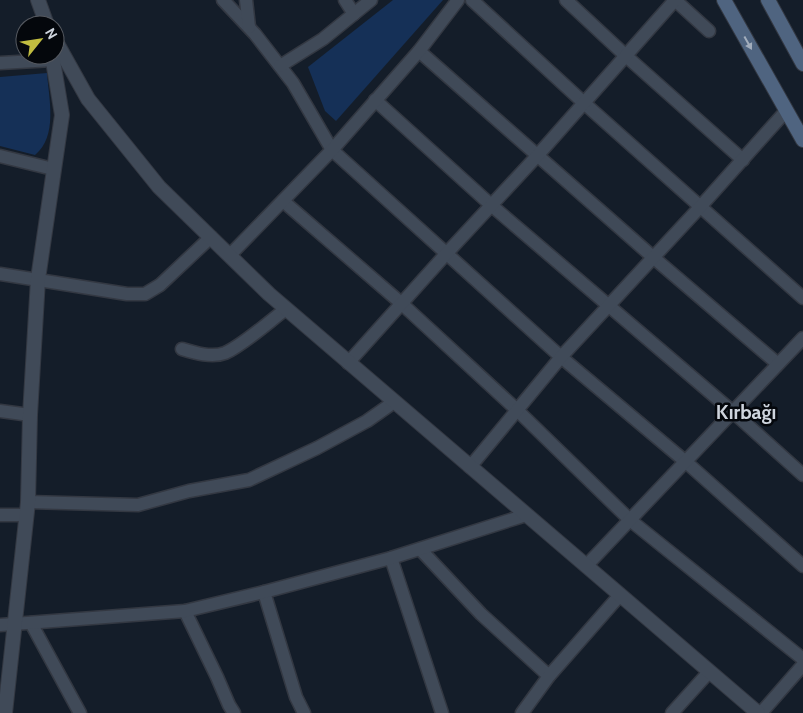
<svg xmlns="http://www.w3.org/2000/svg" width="803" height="713" viewBox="0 0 803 713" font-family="Cabin,sans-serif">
  <rect width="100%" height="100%" fill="#141d29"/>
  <g fill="#153057">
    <polygon points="393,0 443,0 336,121 325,111 308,67"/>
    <path d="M47,73C49,100 58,136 35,155L0,146V77Z"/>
  </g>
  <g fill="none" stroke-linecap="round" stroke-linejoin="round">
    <defs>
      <g id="minor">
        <polyline points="223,0 255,34 293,83 332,150 561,357 686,462 803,566"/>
        <polyline points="246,0 249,27"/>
        <polyline points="345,0 354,14"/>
        <polyline points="472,0 584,103 803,298"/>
        <polyline points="566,0 626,56 743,160"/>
        <polyline points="675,0 709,31"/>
        <polyline points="419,51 654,258 778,364"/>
        <polyline points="0,63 53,60"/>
        <polyline points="280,66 323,39 371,0"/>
        <polyline points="375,100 491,205 733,412 803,475"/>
        <polyline points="0,156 53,169"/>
        <polyline points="283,201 401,303 517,410 630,520 803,659"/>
        <polyline points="230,255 332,150 419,51 458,0"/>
        <polyline points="0,274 127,294 145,294 160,285 211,237"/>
        <path d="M182,349C195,353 212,358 225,353C242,346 271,320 286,309"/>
        <polyline points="348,363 446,254 537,156 675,0"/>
        <polyline points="0,411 30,415"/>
        <polyline points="470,467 561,357 701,206 786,111"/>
        <polyline points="28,502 138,505 189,491 249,480 317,448 367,421 394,402"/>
        <polyline points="0,515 26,515"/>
        <polyline points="420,549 481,614 549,676"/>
        <polyline points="391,558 442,713"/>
        <polyline points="586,566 803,338"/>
        <polyline points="264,592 296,697 304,713"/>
        <polyline points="185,611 217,677 229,705 234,713"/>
        <polyline points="31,623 80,713"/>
        <polyline points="0,625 185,611 264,592 391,558 526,515"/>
        <polyline points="522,713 549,676 620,595"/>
        <polyline points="672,713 709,672"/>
        <polyline points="761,713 803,665"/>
      </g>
      <g id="tertiary">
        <polyline points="38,0 47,25"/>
        <polyline points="55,40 88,99 159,187 269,294 758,713"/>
        <polyline points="5,713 28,502 30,415 38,279 62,115 52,55"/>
      </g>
      <g id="secondary">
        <polyline points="724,0 803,140"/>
        <polyline points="768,0 803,64"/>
      </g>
    </defs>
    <use href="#minor" stroke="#333842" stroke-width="15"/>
    <use href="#tertiary" stroke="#333842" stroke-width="16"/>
    <use href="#secondary" stroke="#333842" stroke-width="16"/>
    <use href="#minor" stroke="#404a58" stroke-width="12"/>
    <use href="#tertiary" stroke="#404a58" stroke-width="14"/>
    <use href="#secondary" stroke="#4f6480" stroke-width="14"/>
  </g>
  <defs><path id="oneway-solid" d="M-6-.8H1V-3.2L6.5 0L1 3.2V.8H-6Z" transform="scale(1.25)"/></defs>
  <use fill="#a2adbc" href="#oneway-solid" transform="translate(748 43) rotate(61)"/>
  <g text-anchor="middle" stroke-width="5" stroke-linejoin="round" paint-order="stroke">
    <g font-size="20" font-weight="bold" fill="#ced4dd" stroke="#04070c">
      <text x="746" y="419">Kırbağı</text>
    </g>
  </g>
  <g transform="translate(40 40) rotate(60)"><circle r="24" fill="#04070c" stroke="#555960"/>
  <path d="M0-4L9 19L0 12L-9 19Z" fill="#c1bd40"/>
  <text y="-8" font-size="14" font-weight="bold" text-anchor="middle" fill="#ced4dd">N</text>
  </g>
</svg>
